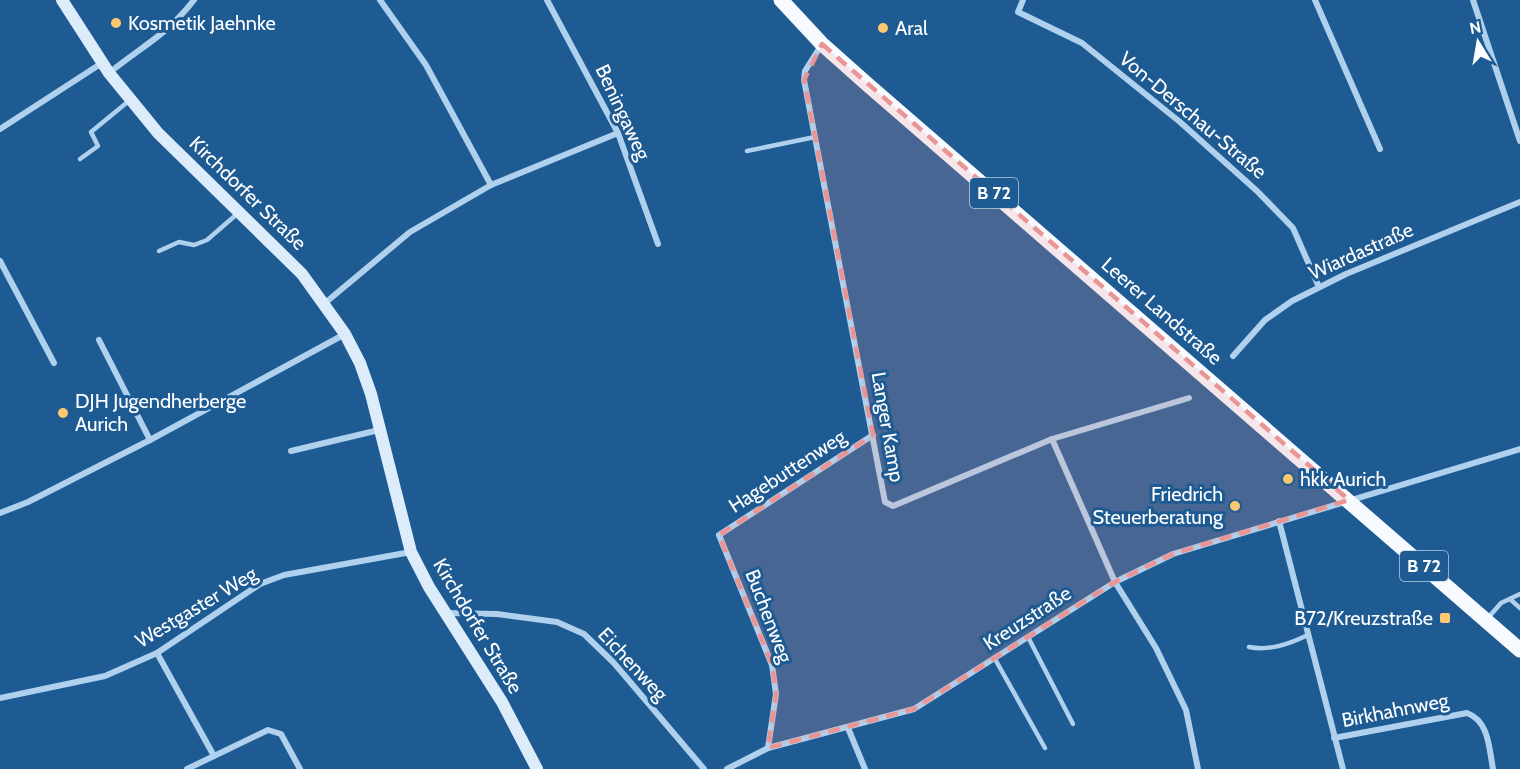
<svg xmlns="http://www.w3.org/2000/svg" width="1520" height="769" viewBox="0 0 1520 769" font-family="Cabin,sans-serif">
  <rect width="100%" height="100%" fill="#1e5b93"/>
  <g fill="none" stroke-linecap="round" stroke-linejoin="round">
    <g stroke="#afd1ee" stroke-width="4.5">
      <polyline points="747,151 815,137"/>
      <polyline points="80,159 98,146 91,132 130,100"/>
      <polyline points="159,251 179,242 194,245 207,240 237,214"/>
      <polyline points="1510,599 1520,608"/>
      <polyline points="1488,618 1501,603 1520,594"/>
      <polyline points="1028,637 1073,724"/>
      <path d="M1249,647C1270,651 1289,644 1308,635"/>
      <polyline points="995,659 1045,748"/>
    </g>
    <g stroke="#afd1ee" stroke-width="6">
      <polyline points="380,0 426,65 491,185"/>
      <polyline points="547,0 618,133 658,244"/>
      <polyline points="1023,0 1018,12 1082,43 1180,122 1257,191 1293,228 1319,287"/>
      <polyline points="1315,0 1380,149"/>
      <polyline points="1473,0 1520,141"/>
      <polyline points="822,44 805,71 804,80 885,502 893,506 1052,439 1189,398"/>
      <path d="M109,73C142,46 166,36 194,0"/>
      <polyline points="0,129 102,63"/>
      <polyline points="0,261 54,363"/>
      <polyline points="325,303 410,232 491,185 618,133"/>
      <polyline points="99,340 150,440"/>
      <polyline points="1233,356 1265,320 1292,301 1346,274 1520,202"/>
      <polyline points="1052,439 1115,582 1156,648 1186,710 1198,769"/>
      <polyline points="291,451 379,430"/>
      <polyline points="0,513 28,502 150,440 345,334"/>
      <polyline points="1279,521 1343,769"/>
      <polyline points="446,613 497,614 557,622 584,634 614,663 704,769"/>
      <polyline points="157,653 214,756"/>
      <polyline points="0,698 105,676 157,653 260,584 284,575 411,552"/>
      <polyline points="848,728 865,769"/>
      <path d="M1334,738L1467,713C1489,721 1489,748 1493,769"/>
      <polyline points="768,748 776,694 772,665 719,535 873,435"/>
      <polyline points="187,769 268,730 281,734 300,769"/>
      <polyline points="727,769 768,748 914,709 1115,582 1173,554 1520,449"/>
    </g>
    <polyline stroke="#dcecfa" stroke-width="12" points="62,0 109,73 158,133 302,274 345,334 360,363 371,394 411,552 429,587 502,702 537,769"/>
    <polyline stroke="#f7fbff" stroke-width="15" points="781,0 822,44 867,84 1520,650"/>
  </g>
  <path fill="#ea9494" fill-opacity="0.2" stroke="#ea9494" stroke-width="4.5" stroke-dasharray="12 8" stroke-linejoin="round" d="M822,44L1349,500L1173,554L1115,582L914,709L768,748L776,694L772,665L719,535L873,435L804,80Z"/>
  <g fill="#fdc86f" stroke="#1e5b93" stroke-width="2">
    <circle cx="116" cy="23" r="6"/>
    <circle cx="883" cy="28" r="6"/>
    <circle cx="63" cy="413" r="6"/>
    <circle cx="1288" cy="479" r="6"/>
    <circle cx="1235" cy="506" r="6"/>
    <rect x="1439" y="612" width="12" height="12" rx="3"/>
  </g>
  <g text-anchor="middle" stroke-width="6" stroke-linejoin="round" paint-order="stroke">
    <g fill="#1e5b93" stroke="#bccedf" stroke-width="1.5">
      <rect x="970" y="178" width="48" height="30" rx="4.5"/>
      <rect x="1400" y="551" width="48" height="30" rx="4.5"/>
    </g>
    <g font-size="18" font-weight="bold" fill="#fff">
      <text x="994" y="199">B 72</text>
      <text x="1424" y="572">B 72</text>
    </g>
    <g font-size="20" fill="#fff" stroke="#1e5b93" text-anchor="start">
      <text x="128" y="30">Kosmetik Jaehnke</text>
      <text x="895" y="35">Aral</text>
      <text x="75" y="408">DJH Jugendherberge<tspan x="75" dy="23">Aurich</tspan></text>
      <text x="1300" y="486">hkk Aurich</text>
      <text x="1223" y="501" text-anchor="end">Friedrich<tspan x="1223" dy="23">Steuerberatung</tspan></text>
      <text x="1433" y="625" text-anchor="end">B72/Kreuzstraße</text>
    </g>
    <g font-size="20" fill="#fff" stroke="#1e5b93">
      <text transform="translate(623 112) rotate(65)" y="7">Beningaweg</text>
      <text transform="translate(1193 115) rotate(40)" y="7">Von-Derschau-Straße</text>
      <text transform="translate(248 193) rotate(44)" y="7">Kirchdorfer Straße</text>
      <text transform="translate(1361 251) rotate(-24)" y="7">Wiardastraße</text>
      <text transform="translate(1162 311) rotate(41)" y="7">Leerer Landstraße</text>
      <text transform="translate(888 427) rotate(80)" y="7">Langer Kamp</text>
      <text transform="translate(787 471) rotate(-33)" y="7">Hagebuttenweg</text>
      <text transform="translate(196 607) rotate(-31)" y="7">Westgaster Weg</text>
      <text transform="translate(769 616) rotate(69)" y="7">Buchenweg</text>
      <text transform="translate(1027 618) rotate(-33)" y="7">Kreuzstraße</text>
      <text transform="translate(478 626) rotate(59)" y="7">Kirchdorfer Straße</text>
      <text transform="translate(633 664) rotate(47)" y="7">Eichenweg</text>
      <text transform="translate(1395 710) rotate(-11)" y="7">Birkhahnweg</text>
    </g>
  </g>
  <g transform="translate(1478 42) rotate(349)" stroke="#1e5b93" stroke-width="4.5" paint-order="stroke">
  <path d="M0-4.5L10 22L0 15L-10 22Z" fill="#ffffff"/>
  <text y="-9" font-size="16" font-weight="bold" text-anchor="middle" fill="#ffffff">N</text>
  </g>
</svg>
